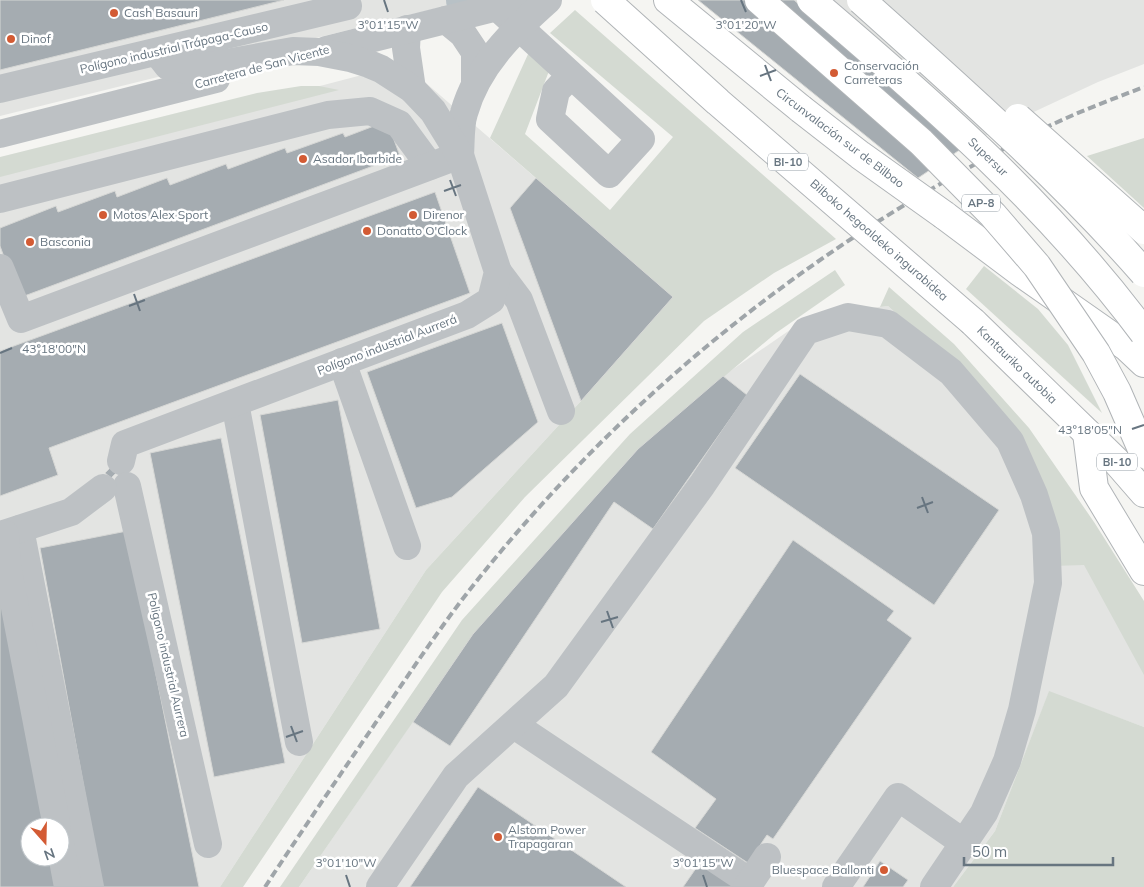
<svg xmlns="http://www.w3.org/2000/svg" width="1144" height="887" viewBox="0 0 1144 887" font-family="Mulish,sans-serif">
  <rect width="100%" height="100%" fill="#f5f5f2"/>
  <g fill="#e3e4e2" fill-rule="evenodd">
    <polygon points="0,0 470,0 0,116"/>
    <polygon points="721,0 1144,0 1144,64 1098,82 1012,122 964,147"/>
    <path d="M404,64L673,297L581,401L426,570L220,887H0V170ZM30,827H60V857H30Z"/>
    <polygon points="888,306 969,380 1144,649 1144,727 1049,692 995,831 953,887 299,887 473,634 638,449 723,376 813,314"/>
  </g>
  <g fill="#d4dad2">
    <polygon points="575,10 836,239 774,273 704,321 525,497 442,592 243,887 220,887 426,570 581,401 673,297 490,138 529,52 549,71 525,134 610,210 673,137 550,33"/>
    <polygon points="301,86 319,86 339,90 0,177 0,157 257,93"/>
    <polygon points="1144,138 1144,208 1087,156"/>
    <polygon points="984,266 1038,309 1068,345 1102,413 966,289"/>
    <polygon points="835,270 845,285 776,333 638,449 473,635 299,887 280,887 462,620 630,434 743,332"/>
    <polygon points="889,287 954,344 1029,428 1094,522 1144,601 1144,675 1084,565 1052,566 969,380 888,306 880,307"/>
    <polygon points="1049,691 1144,727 1144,887 953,887 995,831"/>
  </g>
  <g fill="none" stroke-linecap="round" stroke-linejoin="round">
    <polyline stroke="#b8c1c6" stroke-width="36" points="464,0 465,0"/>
  </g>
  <g fill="#a5acb1" stroke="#d6d7d5">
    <polygon points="0,0 284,0 0,70"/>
    <polygon points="698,0 794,0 964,147 918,178"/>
    <polygon points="387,121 400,156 19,298 0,246 0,228 56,206 58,212 115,191 117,197 167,178 170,185 226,164 228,169 285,148 287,153 343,133 345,137"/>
    <polygon points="536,178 673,297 581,401 510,208"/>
    <polygon points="435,192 470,293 49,448 58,475 0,496 0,351"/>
    <polygon points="502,323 538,422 452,497 416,508 367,372"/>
    <polygon points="800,374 999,510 934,605 735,468"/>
    <polygon points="723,376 747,395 653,529 614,502 450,746 413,722 473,634 638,449"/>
    <polygon points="338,400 380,629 302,643 260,415"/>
    <polygon points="221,438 285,763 214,777 150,453"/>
    <polygon points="113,465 119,470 111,478 105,473"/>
    <polygon points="127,531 199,887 102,887 40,548"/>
    <polygon points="793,540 894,611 887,620 912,638 773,839 767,835 748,863 695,828 716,799 651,752"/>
    <polygon points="0,575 50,827 30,827 30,857 56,857 62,887 0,887"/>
    <polygon points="478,787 626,887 410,887"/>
    <polygon points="701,861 735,887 683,887"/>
    <polygon points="880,861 908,880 903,887 863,887"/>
  </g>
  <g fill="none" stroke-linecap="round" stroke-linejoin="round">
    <defs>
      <g id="highway">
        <polyline points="668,0 801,109"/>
        <polyline points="944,215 1020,272 1127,347 1144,363"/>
        <polyline points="973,322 1117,462 1144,493"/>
        <polyline points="1087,433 1094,488 1144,571"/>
      </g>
    </defs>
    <use href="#highway" stroke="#b0b4b7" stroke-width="30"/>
    <g stroke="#bdc1c4" stroke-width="28">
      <polyline points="497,7 641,139 609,174 550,119 556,91 571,75"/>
      <polyline points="446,20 463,34 475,52 475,84"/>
      <polyline points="407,29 406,48 412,89"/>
      <polyline points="326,50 525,0"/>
      <polyline points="0,89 348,6"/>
      <polyline points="0,134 216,79"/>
      <path d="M460,155C461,142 460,125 464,113C477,66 513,31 548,0"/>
      <polyline points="0,199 328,115 370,111 399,124 430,166"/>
      <polyline points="0,268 21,319 460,155"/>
      <polyline points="498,272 519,300 561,411"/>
      <polyline points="342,362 407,546"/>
      <polyline points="235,403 299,742"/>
      <polyline points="121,461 125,444 467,315 491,300 498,272 460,155 433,111 412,89 381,69 369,64 350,58 319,52 293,51 187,70 168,66 157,52"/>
      <polyline points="127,486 208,844"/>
      <polyline points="20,529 90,887"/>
      <polyline points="4,534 71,512 103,488"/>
      <polyline points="5,534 7,566 57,827"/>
      <polyline points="514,725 750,882"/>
      <polyline points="60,844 68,887"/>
      <polyline points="380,887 456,776 556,686 702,485 806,331 848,317 888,324 951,372 1010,441 1034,495 1046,533 1048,583 1022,710 1007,761 984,813 934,887"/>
      <polyline points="747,887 767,857"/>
      <polyline points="836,887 898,797 964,843"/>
    </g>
    <use href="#highway" stroke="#fff" stroke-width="28"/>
    <path stroke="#9fa5a9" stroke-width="4" stroke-dasharray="8 4" stroke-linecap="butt" d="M265,887C303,829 342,772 381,715C407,677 433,638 461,601C616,400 815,241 1043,129C1075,113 1110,100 1144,87"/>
    <defs>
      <g id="highway-bridge">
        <polyline points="605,0 718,102 973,322"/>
        <polyline points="759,0 921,142 993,215 1037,266 1096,353 1117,392 1144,454"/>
        <path d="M811,0C932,103 1049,205 1144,333"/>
        <path d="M861,0C959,88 1057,174 1144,273"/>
        <polyline points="801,109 860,155 944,215"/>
        <polyline points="1018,118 1144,230"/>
      </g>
    </defs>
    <use href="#highway-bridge" stroke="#b0b4b7" stroke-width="30" stroke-linecap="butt"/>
    <use href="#highway-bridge" stroke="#fff" stroke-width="28"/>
  </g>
  <path fill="none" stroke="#677580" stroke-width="2" d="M384,0L388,12M741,0L746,12M765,65L771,81M760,76L776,70M450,180L456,196M444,191L461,185M134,294L140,311M129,306L145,300M0,353L12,348M1132,429L1144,425M922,497L928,513M917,508L933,502M607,611L613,628M601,622L618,617M291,726L297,742M286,737L303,731M346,875L350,887M703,875L707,887"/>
  <g fill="#d35b34" stroke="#fff" stroke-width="2">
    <circle cx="114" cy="13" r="5"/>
    <circle cx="11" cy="39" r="5"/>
    <circle cx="834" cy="73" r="5"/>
    <circle cx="303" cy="159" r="5"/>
    <circle cx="103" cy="215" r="5"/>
    <circle cx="413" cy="215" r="5"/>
    <circle cx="367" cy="231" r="5"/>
    <circle cx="30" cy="242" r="5"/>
    <circle cx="498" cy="837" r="5"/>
    <circle cx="884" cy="870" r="5"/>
  </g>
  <g text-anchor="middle" stroke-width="5" stroke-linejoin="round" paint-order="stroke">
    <g fill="#fff" stroke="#959ea6" stroke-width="1">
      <rect x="768" y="153.5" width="40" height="17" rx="4"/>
      <rect x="962" y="194.5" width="38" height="17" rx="4"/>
      <rect x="1097" y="453.5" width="40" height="17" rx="4"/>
    </g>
    <g font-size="11" font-weight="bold" fill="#677580">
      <text x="788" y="166">BI-10</text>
      <text x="981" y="207">AP-8</text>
      <text x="1117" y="466">BI-10</text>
    </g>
    <g font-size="12" fill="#677580" stroke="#fff" text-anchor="start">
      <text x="124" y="17">Cash Basauri</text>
      <text x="21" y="43">Dinof</text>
      <text x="844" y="70">Conservación<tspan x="844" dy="14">Carreteras</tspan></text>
      <text x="313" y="163">Asador Ibarbide</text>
      <text x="113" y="219">Motos Alex Sport</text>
      <text x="423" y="219">Direnor</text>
      <text x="377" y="235">Donatto O'Clock</text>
      <text x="40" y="246">Basconia</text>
      <text x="508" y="834">Alstom Power<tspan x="508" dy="14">Trapagaran</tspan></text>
      <text x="874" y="874" text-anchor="end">Bluespace Ballonti</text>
    </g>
    <g font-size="12" fill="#677580" stroke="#fff">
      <text transform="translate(174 48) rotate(-13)" y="4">Polígono industrial Trápaga-Causo</text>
      <text transform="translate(262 67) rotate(-15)" y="4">Carretera de San Vicente</text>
      <text transform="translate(840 138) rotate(37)" y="4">Circunvalación sur de Bilbao</text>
      <text transform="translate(988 157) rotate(44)" y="4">Supersur</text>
      <text transform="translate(879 240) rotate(41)" y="4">Bilboko hegoaldeko ingurabidea</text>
      <text transform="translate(387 345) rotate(-21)" y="4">Polígono industrial Aurrerá</text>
      <text transform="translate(1017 365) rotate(44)" y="4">Kantauriko autobia</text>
      <text transform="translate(168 665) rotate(77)" y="4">Poligono industrial Aurrera</text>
    </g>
  </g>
  <g font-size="12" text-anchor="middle" fill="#677580" stroke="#fff" stroke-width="5" stroke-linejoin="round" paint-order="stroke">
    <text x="388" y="29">3°01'15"W</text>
    <text x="746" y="29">3°01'20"W</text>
    <text x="54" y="353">43°18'00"N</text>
    <text x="1090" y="434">43°18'05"N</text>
    <text x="346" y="867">3°01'10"W</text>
    <text x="703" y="867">3°01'15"W</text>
  </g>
  <g transform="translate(45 842) rotate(160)"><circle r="24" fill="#ffffff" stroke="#c2c8cc"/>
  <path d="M0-4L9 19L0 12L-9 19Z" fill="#d35b34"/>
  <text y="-8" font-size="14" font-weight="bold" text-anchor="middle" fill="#677580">N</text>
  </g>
  <path d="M964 857v8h149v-8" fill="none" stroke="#677580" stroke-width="2.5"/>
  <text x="972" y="857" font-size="15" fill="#677580" stroke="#ffffff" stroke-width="4" paint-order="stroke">50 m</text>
</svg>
